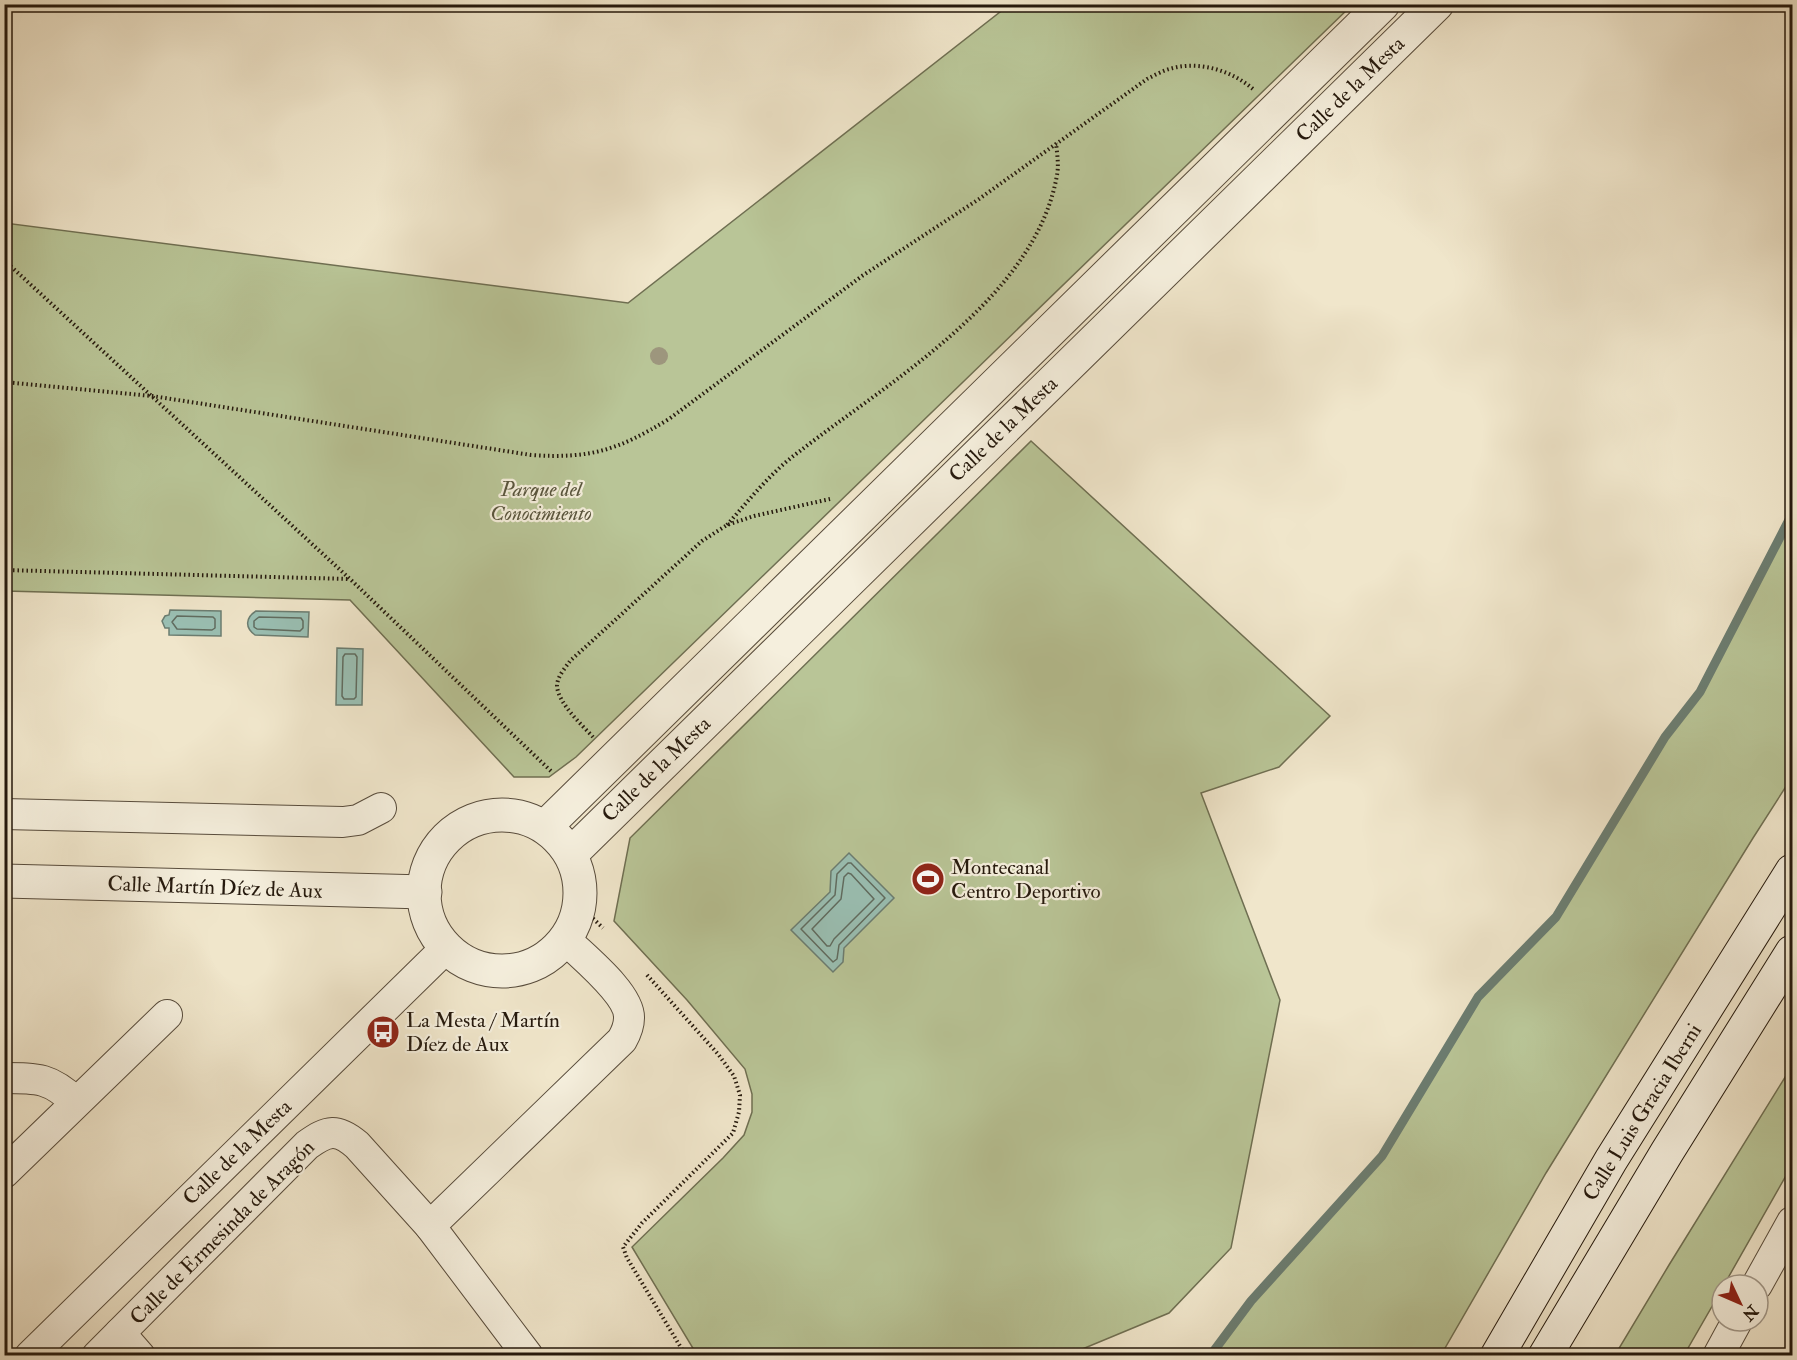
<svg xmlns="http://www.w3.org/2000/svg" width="1797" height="1360" viewBox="0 0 1797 1360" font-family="'IM FELL Double Pica',serif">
  <rect width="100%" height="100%" fill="#f0e6cb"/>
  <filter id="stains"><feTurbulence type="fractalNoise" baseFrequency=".00333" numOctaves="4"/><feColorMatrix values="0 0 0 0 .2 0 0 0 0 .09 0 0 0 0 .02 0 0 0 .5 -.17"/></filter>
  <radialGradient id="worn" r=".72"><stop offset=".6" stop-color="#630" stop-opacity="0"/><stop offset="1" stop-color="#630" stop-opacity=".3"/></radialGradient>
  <g fill="#b9c597" stroke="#6f6f52" stroke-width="1.5">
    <polygon points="1009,5 1352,5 576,757 549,777 514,777 350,600 5,591 5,223 628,303"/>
    <polygon points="1031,441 1330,716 1279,767 1201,793 1280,1000 1231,1248 1169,1313 1068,1355 697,1355 632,1247 723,1158 744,1135 752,1112 752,1094 745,1069 687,1000 614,921 630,838"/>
    <polygon points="1792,514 1792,777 1753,838 1546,1173 1441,1355 1210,1355 1251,1301 1382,1156 1478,997 1556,917 1665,737 1700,692"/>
    <polygon points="1792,1066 1792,1165 1724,1285 1722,1285 1722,1289 1684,1355 1615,1355 1669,1265"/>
  </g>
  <g fill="#9ac0b4" stroke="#6b7d71" stroke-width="1.5">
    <polygon points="170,610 221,611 221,636 169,635 169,628 165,628 162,621 165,616 169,615"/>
    <path d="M256,611L309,612L308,637L255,635C245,628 245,618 256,611Z"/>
    <polygon points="337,648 363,649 362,705 336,705"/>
    <polygon points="849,853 894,898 844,948 843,962 833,972 791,930 830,892 831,871"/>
  </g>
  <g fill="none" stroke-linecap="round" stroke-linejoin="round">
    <g stroke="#606c60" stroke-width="1.5">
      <polygon points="177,616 213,617 215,619 215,628 212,630 177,629 172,622"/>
      <polygon points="259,617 301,618 303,621 303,628 300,631 257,629 254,627 254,621"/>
      <polygon points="345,654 355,654 357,657 356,697 354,699 344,699 342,696 343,657"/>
      <polygon points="848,863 851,863 885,898 839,945 837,959 833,962 801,929 835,895 837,874"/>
      <polygon points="848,873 851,874 874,899 834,939 830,946 827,946 812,929 841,899 844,877"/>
    </g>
    <polyline stroke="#6b7d71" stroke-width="9" points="1210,1356 1251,1301 1382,1156 1478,997 1556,917 1665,737 1700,692 1792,514"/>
    <defs>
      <g id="minor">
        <polyline points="4,814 343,822 358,820 381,808"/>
        <path d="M4,1078C39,1078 50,1078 76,1102"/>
        <polyline points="4,1173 167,1015"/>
        <path d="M430,1226L622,1040C626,1033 629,1027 629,1018C630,994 583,957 566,940"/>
        <polyline points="1757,1285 1792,1222"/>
        <polyline points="120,1333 140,1356"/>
        <polyline points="30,1356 446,948"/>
        <path d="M97,1356L307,1145C328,1130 337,1128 357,1145L430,1226L528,1356"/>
        <polyline points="1718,1356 1737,1321"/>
      </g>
      <g id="tertiary">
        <circle cx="502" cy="893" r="78"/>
        <polyline points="545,827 1383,4"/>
        <polyline points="571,854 1437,4"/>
        <polyline points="4,881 425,892"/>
      </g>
      <g id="secondary">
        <polyline points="1497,1356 1611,1160 1792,871"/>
        <polyline points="1545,1356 1667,1152 1792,952"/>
      </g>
    </defs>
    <use href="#minor" stroke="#584c3c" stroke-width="32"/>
    <use href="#tertiary" stroke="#584c3c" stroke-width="35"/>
    <use href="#secondary" stroke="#25190d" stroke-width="35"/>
    <g stroke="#25190d" stroke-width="4" stroke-dasharray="1.5 3" stroke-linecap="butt">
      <polyline points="4,260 350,579 553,773"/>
      <path d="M4,382L152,396L531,455C591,459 618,450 669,419L862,276L979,199L1147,79C1155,75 1164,70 1173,68C1201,61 1232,71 1253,89"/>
      <path d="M727,525C749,500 772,471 800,451C890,381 1036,297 1057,175C1059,165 1057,153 1056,143"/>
      <polyline points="4,570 349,579"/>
      <path d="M593,737C582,725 558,703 557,686C557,677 565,668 570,661L702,541L727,525L754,516L830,499"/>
      <polyline points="580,906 603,928"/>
      <polyline points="647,975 718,1054 734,1076 740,1095 739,1112 733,1133 642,1223 623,1247 627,1258 686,1356"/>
    </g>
    <use href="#minor" stroke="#f5efdd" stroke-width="30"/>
    <use href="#tertiary" stroke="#f5efdd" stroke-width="33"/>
    <use href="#secondary" stroke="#f5efdd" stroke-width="33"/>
  </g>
  <circle fill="#9d967d" cx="659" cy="356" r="9"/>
  <defs>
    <symbol id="stadium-disc" viewBox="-11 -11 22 22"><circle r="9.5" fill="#8f2418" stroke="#f5efdd"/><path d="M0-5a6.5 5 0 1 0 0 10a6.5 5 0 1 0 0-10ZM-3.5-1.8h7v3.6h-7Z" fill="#fff"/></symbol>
    <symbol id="bus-disc" viewBox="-11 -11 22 22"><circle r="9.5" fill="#8f2418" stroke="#f5efdd"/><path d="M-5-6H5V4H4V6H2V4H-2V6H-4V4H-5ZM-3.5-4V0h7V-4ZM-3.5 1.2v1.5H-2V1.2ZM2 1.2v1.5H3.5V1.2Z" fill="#fff"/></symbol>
  </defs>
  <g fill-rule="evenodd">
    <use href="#stadium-disc" x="909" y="860" width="38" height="38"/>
    <use href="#bus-disc" x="364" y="1013" width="38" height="38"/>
  </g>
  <g text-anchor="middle" stroke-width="4.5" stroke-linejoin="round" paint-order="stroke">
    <g font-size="21" fill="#25190d" stroke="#f5efdd">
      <text transform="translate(1350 89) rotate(-44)" y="7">Calle de la Mesta</text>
      <text transform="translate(1003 429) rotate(-44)" y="7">Calle de la Mesta</text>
      <text transform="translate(656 769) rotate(-44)" y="7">Calle de la Mesta</text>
      <text transform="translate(215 887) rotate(2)" y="7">Calle Martín Díez de Aux</text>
      <text transform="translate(1642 1112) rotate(-58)" y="7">Calle Luis Gracia Iberni</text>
      <text transform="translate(237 1152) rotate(-44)" y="7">Calle de la Mesta</text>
      <text transform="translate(222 1232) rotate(-45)" y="7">Calle de Ermesinda de Aragón</text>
    </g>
    <g font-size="21" font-style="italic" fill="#59553d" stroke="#f5efdd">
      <text x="541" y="496">Parque del<tspan x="541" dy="24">Conocimiento</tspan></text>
    </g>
    <g font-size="21" fill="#25190d" stroke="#f5efdd" text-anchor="start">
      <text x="951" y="874">Montecanal<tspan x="951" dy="24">Centro Deportivo</tspan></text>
      <text x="406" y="1027">La Mesta / Martín<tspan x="406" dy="24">Díez de Aux</tspan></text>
    </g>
  </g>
  <rect width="1797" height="1360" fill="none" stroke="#f0e6cb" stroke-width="24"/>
  <rect x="6" y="6" width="1785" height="1348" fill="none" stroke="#25190d" stroke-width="3"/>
  <rect x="12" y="12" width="1773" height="1336" fill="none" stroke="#25190d" stroke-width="1.5"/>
  <g transform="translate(1740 1303) rotate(134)"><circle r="28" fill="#f5efdd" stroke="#a2998a" stroke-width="1.5"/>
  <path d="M0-4.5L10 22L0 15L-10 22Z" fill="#8f2418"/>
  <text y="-9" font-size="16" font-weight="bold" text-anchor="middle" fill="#25190d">N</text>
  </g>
  <rect width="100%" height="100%" filter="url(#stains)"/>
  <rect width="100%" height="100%" fill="url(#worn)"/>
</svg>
